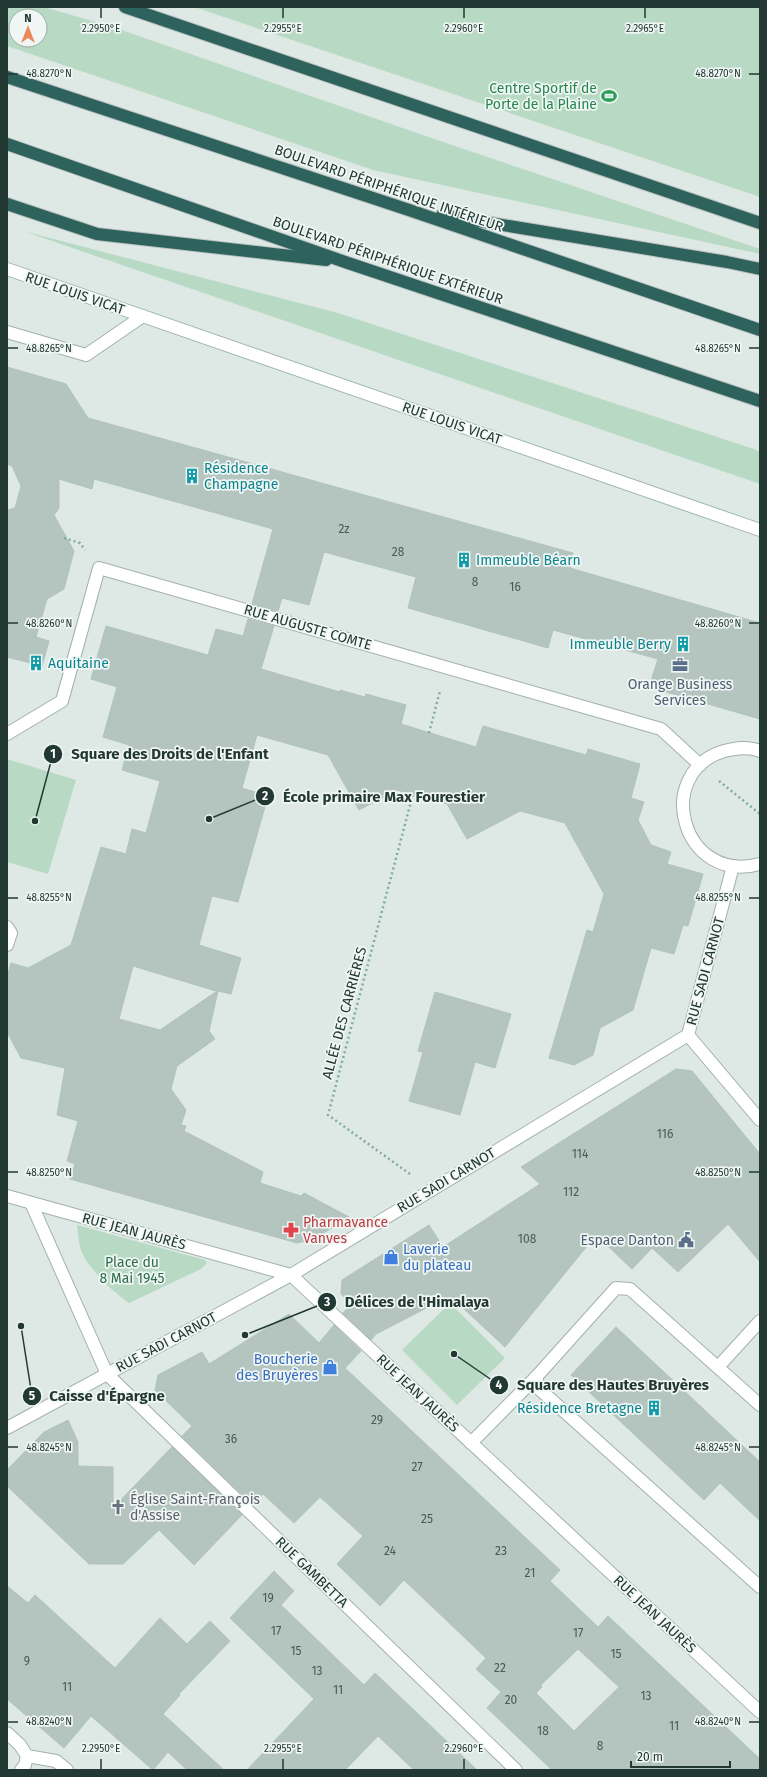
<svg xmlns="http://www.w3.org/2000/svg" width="767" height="1777" viewBox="0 0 767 1777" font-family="'Fira Sans',sans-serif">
  <rect width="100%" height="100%" fill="#dee9e5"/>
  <g fill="#b8dac4" fill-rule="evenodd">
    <path d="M7,7H44L113,27L443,142L760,249V254L373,170L7,46ZM16,16H40V40H16Z"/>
    <polygon points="194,7 760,7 760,197"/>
    <polygon points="23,231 338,313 754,449 760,452 760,484"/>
    <polygon points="7,759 76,780 48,874 7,862"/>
    <path d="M77,1225L205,1260L207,1263L201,1269L129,1303C113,1292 85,1266 80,1247C78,1240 78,1232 77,1225Z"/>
    <polygon points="450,1303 505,1358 457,1405 402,1350"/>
  </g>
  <g fill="#b4c4be" stroke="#b1c2bd" fill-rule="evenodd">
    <polygon points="7,367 66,384 88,418 573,553 570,568 760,623 760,719 649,687 658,659 553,630 548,648 408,608 416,577 324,552 309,605 282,598 278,611 252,604 273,529 94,479 92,489 59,479 59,508 54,515 74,551 64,589 47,599 36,637 49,641 42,666 7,657 7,510 15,508 21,486 12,466 7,464"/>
    <path d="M248,619L274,626L261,669L340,692V690L365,697L366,694L406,705L401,724L476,747L483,726L586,755L588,749L640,764L631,798L644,802L638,820L651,845L671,852L667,864L703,874L688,926L683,925L674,954L651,948L633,1010L600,1028L593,1055L574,1065L549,1058L587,930L593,932L604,894L565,823L520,811L467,839L447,804L397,790L359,810L328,755L257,735L242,788L268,796L238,902L212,896L199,945L241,958L231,994L218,991L209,1031L215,1039L177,1066L171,1089L186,1110L181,1125L186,1126L184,1131L263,1172L260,1183L301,1196L304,1193L349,1217L314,1239L297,1243L70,1179L75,1164L67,1161L78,1121L57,1115L65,1068L21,1058L7,1032V977L11,963L28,968L71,945L101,847L126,854L132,829L146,833L160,781L122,770L129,745L103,737L117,687L91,679L106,626L208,655L216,629L243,636ZM133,966L216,991H217L160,1030L119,1019Z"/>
    <polygon points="435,992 511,1014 495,1068 475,1062 460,1115 409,1101 423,1052 418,1051"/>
    <polygon points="676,1069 692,1071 760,1154 760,1262 728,1224 678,1272 652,1248 632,1269 596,1235 505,1347 450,1296 376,1334 371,1340 343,1313 351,1304 341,1294 342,1280 429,1225 443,1247 540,1184 521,1167"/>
    <path d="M289,1314L319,1343L334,1325L361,1351L345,1368L560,1570L550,1581L598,1627L608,1616L760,1759V1770H552L487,1708L501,1692L476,1669L486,1658L404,1580L380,1606L337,1564L363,1536L320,1497L294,1523L263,1494L253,1505L182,1436L192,1426L155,1390L158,1375L202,1352L209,1364ZM578,1649L619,1687L574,1731L536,1693L542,1687L541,1685Z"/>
    <polygon points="616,1327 760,1462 760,1521 720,1483 704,1500 571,1375"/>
    <polygon points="68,1420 78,1442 78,1466 113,1467 113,1508 172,1447 242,1515 194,1565 159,1530 123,1564 89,1564 7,1486 7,1470 44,1432"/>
    <polygon points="274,1571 294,1591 281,1605 364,1685 375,1673 477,1770 414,1770 378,1736 345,1770 247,1770 314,1699 230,1618"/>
    <polygon points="7,1586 28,1603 35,1595 115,1668 160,1618 187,1644 210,1621 230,1641 179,1694 180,1695 163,1714 224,1770 187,1770 168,1752 153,1770 91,1716 64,1748 7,1699"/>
  </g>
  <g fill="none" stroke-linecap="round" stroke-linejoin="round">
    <defs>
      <g id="lane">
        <polyline points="7,332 86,355 143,316"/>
        <polyline points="718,1367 760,1321"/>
        <polyline points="760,1405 630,1289 616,1288 537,1376 537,1387 760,1587"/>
        <polyline points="471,1443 537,1376"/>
      </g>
      <g id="street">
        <polyline points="7,734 62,701 99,568 661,729 700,765"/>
        <path d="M760,751C748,746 736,748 724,751C652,773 682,885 760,864"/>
        <polyline points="7,927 11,933 7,945"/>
        <polyline points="688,1035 760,1120"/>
        <polyline points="7,1196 291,1275 760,1712"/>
        <polyline points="31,1203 107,1374 516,1770"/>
        <polyline points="7,1428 291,1275 688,1035 733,866"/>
        <polyline points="7,1733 20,1745 27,1756 56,1761 67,1770"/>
        <polyline points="21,1770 25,1765 27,1756"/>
      </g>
      <polyline id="secondary" points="7,269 760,530"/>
      <g id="highway">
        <polyline points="125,7 760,223"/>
        <polyline points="7,77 409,210 760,330"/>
        <polyline points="7,144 348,263 760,401"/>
        <polyline points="7,204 97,234 326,260"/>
        <polyline points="442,215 727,262 760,269"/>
      </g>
    </defs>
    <use href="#lane" stroke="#a2b0ac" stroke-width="14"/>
    <use href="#street" stroke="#a2b0ac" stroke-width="14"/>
    <use href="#secondary" stroke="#9eb4ae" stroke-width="14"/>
    <use href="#highway" stroke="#bcc3c2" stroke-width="14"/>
    <g stroke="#80aba1" stroke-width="2.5" stroke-dasharray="2 3" stroke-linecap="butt">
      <polyline points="64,538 80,543 85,550"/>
      <polyline points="429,733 440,691"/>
      <polyline points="719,781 760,814"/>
      <polyline points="410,1174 328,1115 413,794"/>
    </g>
    <use href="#lane" stroke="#fff" stroke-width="12"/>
    <use href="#street" stroke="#fff" stroke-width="12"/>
    <use href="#secondary" stroke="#fff" stroke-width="12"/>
    <use href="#highway" stroke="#2e625c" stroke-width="12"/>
  </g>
  <path fill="none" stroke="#213833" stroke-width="1.5" d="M101,8V18M283,8V18M464,8V18M645,8V18M8,74H18M749,74H759M8,348H18M749,348H759M8,623H18M749,623H759M8,898H18M749,898H759M8,1172H18M749,1172H759M8,1447H18M749,1447H759M8,1722H18M749,1722H759M101,1759V1769M283,1759V1769M464,1759V1769"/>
  <defs>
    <symbol id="stadium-bare" viewBox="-9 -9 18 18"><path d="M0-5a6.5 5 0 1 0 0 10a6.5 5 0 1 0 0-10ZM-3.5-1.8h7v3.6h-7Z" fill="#2e9e5b" stroke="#eff6f3" stroke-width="2.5" paint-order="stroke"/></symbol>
    <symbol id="building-bare" viewBox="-9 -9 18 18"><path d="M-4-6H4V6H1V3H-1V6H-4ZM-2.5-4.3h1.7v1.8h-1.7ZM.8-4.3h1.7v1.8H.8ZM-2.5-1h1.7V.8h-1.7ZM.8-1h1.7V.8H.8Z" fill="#0f9aa8" stroke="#eff6f3" stroke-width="2.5" paint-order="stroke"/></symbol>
    <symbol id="office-bare" viewBox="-9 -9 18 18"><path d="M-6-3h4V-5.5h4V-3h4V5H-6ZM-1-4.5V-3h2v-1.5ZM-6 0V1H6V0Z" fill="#5c6f8a" stroke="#eff6f3" stroke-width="2.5" paint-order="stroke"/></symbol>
    <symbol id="pharmacy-bare" viewBox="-9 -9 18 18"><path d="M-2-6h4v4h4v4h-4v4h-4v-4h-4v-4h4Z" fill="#e0444e" stroke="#eff6f3" stroke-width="2.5" paint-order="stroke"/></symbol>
    <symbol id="civic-bare" viewBox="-9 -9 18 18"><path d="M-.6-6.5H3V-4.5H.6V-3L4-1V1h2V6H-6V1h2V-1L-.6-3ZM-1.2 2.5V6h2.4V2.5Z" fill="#5c6f8a" stroke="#eff6f3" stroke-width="2.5" paint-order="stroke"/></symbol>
    <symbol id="shop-bare" viewBox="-9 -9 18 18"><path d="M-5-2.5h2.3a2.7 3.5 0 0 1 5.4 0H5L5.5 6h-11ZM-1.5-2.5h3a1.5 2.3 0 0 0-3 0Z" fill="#3f7fe0" stroke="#eff6f3" stroke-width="2.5" paint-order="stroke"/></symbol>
    <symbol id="church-bare" viewBox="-9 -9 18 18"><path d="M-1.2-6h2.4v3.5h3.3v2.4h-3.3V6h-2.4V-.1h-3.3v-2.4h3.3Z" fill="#6b7280" stroke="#eff6f3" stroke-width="2.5" paint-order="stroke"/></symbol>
  </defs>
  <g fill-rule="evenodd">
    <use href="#stadium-bare" x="598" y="85" width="22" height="22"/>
    <use href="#building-bare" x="181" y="465" width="22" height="22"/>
    <use href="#building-bare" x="453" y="549" width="22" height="22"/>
    <use href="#building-bare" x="672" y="633" width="22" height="22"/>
    <use href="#building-bare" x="25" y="652" width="22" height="22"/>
    <use href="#office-bare" x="669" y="654" width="22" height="22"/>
    <use href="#pharmacy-bare" x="280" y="1219" width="22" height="22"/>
    <use href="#civic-bare" x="675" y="1229" width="22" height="22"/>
    <use href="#shop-bare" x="380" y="1246" width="22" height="22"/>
    <use href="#shop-bare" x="319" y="1356" width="22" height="22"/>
    <use href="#building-bare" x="643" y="1397" width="22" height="22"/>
    <use href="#church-bare" x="107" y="1496" width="22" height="22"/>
  </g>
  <g text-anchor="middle" stroke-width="3.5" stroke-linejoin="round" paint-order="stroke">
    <g font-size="12" fill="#465b56">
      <text x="344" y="533">2z</text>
      <text x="398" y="556">28</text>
      <text x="475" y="586">8</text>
      <text x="515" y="591">16</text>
      <text x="665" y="1138">116</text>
      <text x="580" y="1158">114</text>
      <text x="571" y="1196">112</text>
      <text x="527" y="1243">108</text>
      <text x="377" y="1424">29</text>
      <text x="231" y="1443">36</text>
      <text x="417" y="1471">27</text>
      <text x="427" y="1523">25</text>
      <text x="390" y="1555">24</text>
      <text x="501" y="1555">23</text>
      <text x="530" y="1577">21</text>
      <text x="268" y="1602">19</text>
      <text x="276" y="1635">17</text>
      <text x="578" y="1637">17</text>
      <text x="296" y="1655">15</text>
      <text x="616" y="1658">15</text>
      <text x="27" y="1665">9</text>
      <text x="500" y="1672">22</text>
      <text x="317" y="1675">13</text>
      <text x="67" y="1691">11</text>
      <text x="338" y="1694">11</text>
      <text x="646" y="1700">13</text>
      <text x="511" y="1704">20</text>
      <text x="674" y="1730">11</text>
      <text x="543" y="1735">18</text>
      <text x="600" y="1750">8</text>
    </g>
    <g font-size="14" fill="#27864d" stroke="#eff6f3" text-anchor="end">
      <text x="597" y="93">Centre Sportif de<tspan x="597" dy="16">Porte de la Plaine</tspan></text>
    </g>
    <g font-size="14" fill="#213833" stroke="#eff6f3">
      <text transform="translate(389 188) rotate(19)" y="5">BOULEVARD PÉRIPHÉRIQUE INTÉRIEUR</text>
      <text transform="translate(388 260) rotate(19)" y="5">BOULEVARD PÉRIPHÉRIQUE EXTÉRIEUR</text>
      <text transform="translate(75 293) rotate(19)" y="5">RUE LOUIS VICAT</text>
      <text transform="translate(452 423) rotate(19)" y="5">RUE LOUIS VICAT</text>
      <text transform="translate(308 627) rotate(16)" y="5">RUE AUGUSTE COMTE</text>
      <text transform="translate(705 971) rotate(-75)" y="5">RUE SADI CARNOT</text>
      <text transform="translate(344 1013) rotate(-75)" y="5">ALLÉE DES CARRIÈRES</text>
      <text transform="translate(446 1180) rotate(-31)" y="5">RUE SADI CARNOT</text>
      <text transform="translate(134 1231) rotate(15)" y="5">RUE JEAN JAURÈS</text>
      <text transform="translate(166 1342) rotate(-28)" y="5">RUE SADI CARNOT</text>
      <text transform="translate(418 1393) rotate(43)" y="5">RUE JEAN JAURÈS</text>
      <text transform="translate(312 1572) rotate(44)" y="5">RUE GAMBETTA</text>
      <text transform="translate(655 1614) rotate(43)" y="5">RUE JEAN JAURÈS</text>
    </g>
    <g font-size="14" fill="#0d838f" stroke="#eff6f3" text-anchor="start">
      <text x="204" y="473">Résidence<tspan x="204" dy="16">Champagne</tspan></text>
      <text x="476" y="565">Immeuble Béarn</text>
      <text x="671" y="649" text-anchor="end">Immeuble Berry</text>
      <text x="48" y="668">Aquitaine</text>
      <text x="642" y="1413" text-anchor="end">Résidence Bretagne</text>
    </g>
    <g font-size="14" fill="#4e5e75" stroke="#eff6f3">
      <text x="680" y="689">Orange Business<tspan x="680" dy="16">Services</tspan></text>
      <text x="674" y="1245" text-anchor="end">Espace Danton</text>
    </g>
    <g font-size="14" fill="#be3a42" stroke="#eff6f3" text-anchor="start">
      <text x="303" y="1227">Pharmavance<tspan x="303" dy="16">Vanves</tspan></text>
    </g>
    <g font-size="14" fill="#366cbe" stroke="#eff6f3" text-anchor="start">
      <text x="403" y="1254">Laverie<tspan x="403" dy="16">du plateau</tspan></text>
      <text x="318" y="1364" text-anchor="end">Boucherie<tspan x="318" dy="16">des Bruyères</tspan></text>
    </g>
    <g font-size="14" fill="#2d6c4b" stroke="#eff6f3">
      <text x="132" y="1267">Place du<tspan x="132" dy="16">8 Mai 1945</tspan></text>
    </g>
    <g font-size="14" fill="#5b616d" stroke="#eff6f3" text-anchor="start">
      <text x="130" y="1504">Église Saint-François<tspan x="130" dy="16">d'Assise</tspan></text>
    </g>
  </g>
  <g font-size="10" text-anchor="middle" fill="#213833" stroke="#eff6f3" stroke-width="3.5" stroke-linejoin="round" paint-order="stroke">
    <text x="101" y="32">2.2950°E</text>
    <text x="283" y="32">2.2955°E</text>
    <text x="464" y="32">2.2960°E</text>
    <text x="645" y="32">2.2965°E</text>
    <text x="49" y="77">48.8270°N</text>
    <text x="718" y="77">48.8270°N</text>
    <text x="49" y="352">48.8265°N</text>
    <text x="718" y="352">48.8265°N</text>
    <text x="49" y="627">48.8260°N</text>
    <text x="718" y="627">48.8260°N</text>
    <text x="49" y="901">48.8255°N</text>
    <text x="718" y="901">48.8255°N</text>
    <text x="49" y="1176">48.8250°N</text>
    <text x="718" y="1176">48.8250°N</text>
    <text x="49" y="1451">48.8245°N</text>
    <text x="718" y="1451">48.8245°N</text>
    <text x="49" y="1725">48.8240°N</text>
    <text x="718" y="1725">48.8240°N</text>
    <text x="101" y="1752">2.2950°E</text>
    <text x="283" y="1752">2.2955°E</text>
    <text x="464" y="1752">2.2960°E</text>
  </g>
  <path fill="none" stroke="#213833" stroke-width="1.5" d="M35 821L53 754M209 819L265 796M245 1335L327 1302M454 1354L499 1385M21 1326L32 1396"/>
  <g fill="#213833" stroke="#eff6f3" stroke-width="1.5">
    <circle cx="35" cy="821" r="4"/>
    <circle cx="209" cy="819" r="4"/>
    <circle cx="245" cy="1335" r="4"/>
    <circle cx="454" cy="1354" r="4"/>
    <circle cx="21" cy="1326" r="4"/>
    <circle cx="53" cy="754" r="10"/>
    <circle cx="265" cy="796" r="10"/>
    <circle cx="327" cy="1302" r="10"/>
    <circle cx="499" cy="1385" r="10"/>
    <circle cx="32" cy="1396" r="10"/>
  </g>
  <g font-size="12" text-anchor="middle" font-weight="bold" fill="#fff">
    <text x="53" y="758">1</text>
    <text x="265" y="800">2</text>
    <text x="327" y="1306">3</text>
    <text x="499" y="1389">4</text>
    <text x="32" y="1400">5</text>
  </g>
  <g font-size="15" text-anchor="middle" font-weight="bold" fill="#213833" stroke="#eff6f3" stroke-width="3.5" stroke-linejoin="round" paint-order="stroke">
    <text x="170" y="759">Square des Droits de l'Enfant</text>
    <text x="384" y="802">École primaire Max Fourestier</text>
    <text x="417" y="1307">Délices de l'Himalaya</text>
    <text x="613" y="1390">Square des Hautes Bruyères</text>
    <text x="107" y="1401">Caisse d'Épargne</text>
  </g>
  <rect width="767" height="1777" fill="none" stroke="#213833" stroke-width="16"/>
  <g transform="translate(28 28)"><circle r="19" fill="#eff6f3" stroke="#9daaa6"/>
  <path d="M0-3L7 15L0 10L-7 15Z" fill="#eb895b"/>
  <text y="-6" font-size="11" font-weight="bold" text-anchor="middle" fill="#213833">N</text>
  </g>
  <path d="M631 1761v6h99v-6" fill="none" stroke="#213833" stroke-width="2"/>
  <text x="637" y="1761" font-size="12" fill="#213833" stroke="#eff6f3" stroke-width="3" paint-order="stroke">20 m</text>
</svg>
